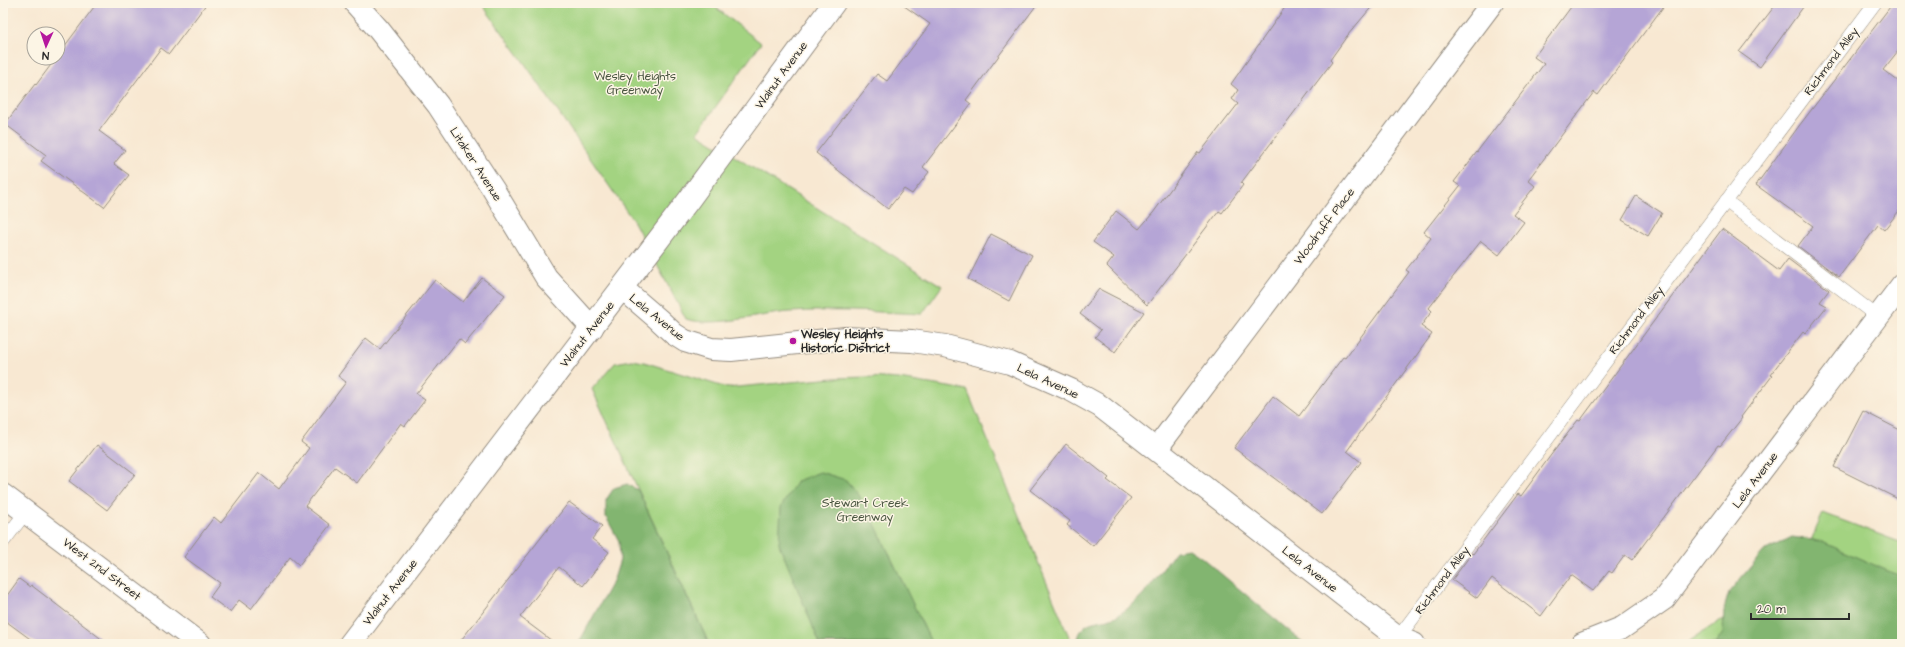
<svg xmlns="http://www.w3.org/2000/svg" width="1905" height="647" viewBox="0 0 1905 647" font-family="'Architects Daughter',sans-serif">
  <rect width="100%" height="100%" fill="#fcf5e5"/>
  <filter id="ink" filterUnits="userSpaceOnUse"><feTurbulence type="fractalNoise" baseFrequency=".025" numOctaves="2"/><feDisplacementMap in="SourceGraphic" scale="8" xChannelSelector="R" yChannelSelector="G"/><feConvolveMatrix kernelMatrix="1 2 1 2 8 2 1 2 1" color-interpolation-filters="sRGB"/></filter>
  <filter id="wash" filterUnits="userSpaceOnUse"><feTurbulence type="fractalNoise" baseFrequency=".012" numOctaves="4" result="noise"/><feDisplacementMap in="SourceGraphic" scale="16" xChannelSelector="R" yChannelSelector="G"/><feGaussianBlur stdDeviation="0.9" result="paint"/><feColorMatrix in="noise" values="0 0 0 0 0 0 0 0 0 0 0 0 0 0 0 0 0 1.4 0 .05"/><feComposite in="paint" operator="in"/></filter>
  <g filter="url(#wash)">
    <rect width="100%" height="100%" fill="#f8e8d2"/>
    <g fill="#a3d381" stroke="#677f56">
      <path d="M481,3H710L761,43L697,133L942,286L922,314C878,312 834,309 790,312C761,314 713,328 686,319L634,222L523,61Z"/>
      <polygon points="632,360 644,362 727,388 834,378 868,377 899,379 967,390 1072,644 709,644 592,389 615,363"/>
      <polygon points="1823,513 1902,543 1902,644 1685,644 1799,568"/>
    </g>
    <g fill="#82b56f" stroke="#56704d">
      <polygon points="820,472 846,480 866,505 932,644 820,644 779,544 781,507 797,481"/>
      <polygon points="627,484 638,490 709,644 578,644 614,579 620,560 619,541 606,517 606,500 614,488"/>
      <polygon points="1792,537 1820,541 1888,571 1902,576 1902,644 1715,644 1723,633 1724,609 1729,592 1764,551"/>
      <path d="M1189,549L1201,557L1305,644H1077C1081,615 1100,625 1118,615C1143,601 1159,573 1176,551Z"/>
    </g>
    <g id="blocks">
      <g fill="#b5a5d6">
        <polygon points="97,3 207,3 169,54 161,48 99,131 125,150 114,164 129,175 104,207 41,161 46,155 5,124 35,84 36,85 56,58 58,58 58,55"/>
        <polygon points="900,3 1038,3 966,100 971,104 923,167 929,172 912,194 904,189 888,209 816,153 877,74 887,81 930,24"/>
        <polygon points="1288,3 1375,3 1347,36 1330,60 1332,62 1241,183 1243,185 1222,213 1219,211 1147,305 1107,266 1114,257 1093,242 1116,211 1139,229 1153,213 1198,152 1200,153 1238,104 1232,99 1238,90 1231,84"/>
        <polygon points="1574,3 1666,3 1598,95 1594,92 1528,180 1535,186 1513,214 1524,222 1499,255 1481,241 1429,308 1432,311 1421,326 1432,334 1347,451 1361,462 1322,514 1234,448 1273,396 1299,416 1343,357 1345,358 1409,272 1406,270 1431,238 1424,232 1460,186 1454,182 1544,64 1534,57"/>
        <polygon points="1777,3 1806,3 1760,67 1739,52"/>
        <polygon points="1893,3 1902,3 1902,46 1883,70 1902,84 1902,207 1884,230 1878,225 1839,277 1798,246 1813,226 1756,185 1799,126"/>
        <polygon points="1636,196 1662,213 1648,236 1622,220"/>
        <polygon points="1722,229 1779,271 1788,259 1829,290 1820,302 1827,306 1805,334 1803,332 1770,375 1772,376 1741,417 1742,418 1720,446 1718,445 1632,560 1625,555 1612,573 1609,571 1593,591 1571,575 1541,616 1492,578 1477,598 1452,580 1472,553 1473,554 1518,494 1521,496 1551,455 1578,420 1580,421"/>
        <polygon points="991,234 1032,255 1009,301 968,279"/>
        <polygon points="482,278 505,295 465,344 459,339 416,394 425,400 405,426 401,423 357,483 335,467 305,506 330,525 299,565 290,557 251,609 239,600 230,612 210,597 220,583 184,557 214,517 221,523 259,473 279,489 309,448 301,442 346,382 338,376 366,338 380,349 435,280 463,302"/>
        <polygon points="1099,289 1144,312 1115,352 1095,337 1101,330 1080,314"/>
        <polygon points="1863,411 1902,431 1902,501 1834,467"/>
        <polygon points="1066,444 1109,478 1107,480 1131,498 1093,546 1067,525 1070,521 1030,490"/>
        <polygon points="97,445 135,474 107,510 69,481"/>
        <polygon points="569,502 602,526 592,539 609,552 583,586 559,567 520,617 556,644 458,644"/>
        <polygon points="19,579 30,587 31,585 108,644 37,644 3,619 3,601"/>
      </g>
    </g>
  </g>
  <g filter="url(#ink)">
    <use href="#blocks" fill-opacity="0" stroke="#928a7e" stroke-width="1"/>
    <g fill="none" stroke-linecap="round" stroke-linejoin="round">
      <defs>
        <g id="service">
          <polyline points="1726,201 1878,317"/>
          <polyline points="3,542 26,512"/>
          <polyline points="1398,638 1875,3"/>
        </g>
        <g id="minor">
          <polyline points="355,3 379,30 438,105 493,189 546,277 592,328"/>
          <polyline points="622,288 658,319 674,334 685,341 711,349 731,350 846,338 912,341 945,346 1010,363 1071,390 1100,406 1398,638 1414,644"/>
          <polyline points="1157,448 1492,3"/>
          <polyline points="3,495 200,644"/>
          <polyline points="350,644 688,201 834,3"/>
          <polyline points="1582,644 1622,628 1664,599 1902,285"/>
        </g>
      </defs>
      <use href="#service" stroke="#928a7e" stroke-width="14"/>
      <use href="#minor" stroke="#928a7e" stroke-width="24"/>
      <use href="#service" stroke="#fff" stroke-width="13"/>
      <use href="#minor" stroke="#fff" stroke-width="22"/>
    </g>
  </g>
  <circle fill="#b5179e" stroke="#fcf5e5" stroke-width="1.5" cx="793" cy="341" r="4"/>
  <g text-anchor="middle" stroke-width="3" stroke-linejoin="round" paint-order="stroke">
    <g font-size="12" fill="#2b2b2b" stroke="#fcf5e5">
      <text transform="translate(1831 61) rotate(-53)" y="4">Richmond Alley</text>
      <text transform="translate(781 75) rotate(-54)" y="4">Walnut Avenue</text>
      <text transform="translate(476 164) rotate(57)" y="4">Litaker Avenue</text>
      <text transform="translate(1324 226) rotate(-53)" y="4">Woodruff Place</text>
      <text transform="translate(657 317) rotate(39)" y="4">Lela Avenue</text>
      <text transform="translate(1636 320) rotate(-53)" y="4">Richmond Alley</text>
      <text transform="translate(587 334) rotate(-52)" y="4">Walnut Avenue</text>
      <text transform="translate(1048 381) rotate(25)" y="4">Lela Avenue</text>
      <text transform="translate(1755 480) rotate(-53)" y="4">Lela Avenue</text>
      <text transform="translate(102 569) rotate(37)" y="4">West 2nd Street</text>
      <text transform="translate(1310 569) rotate(38)" y="4">Lela Avenue</text>
      <text transform="translate(1442 580) rotate(-53)" y="4">Richmond Alley</text>
      <text transform="translate(390 592) rotate(-52)" y="4">Walnut Avenue</text>
    </g>
    <g font-size="12" fill="#495540" stroke="#fcf5e5">
      <text x="635" y="80">Wesley Heights<tspan x="635" dy="14">Greenway</tspan></text>
      <text x="865" y="507">Stewart Creek<tspan x="865" dy="14">Greenway</tspan></text>
    </g>
    <g font-size="12" font-weight="bold" fill="#2b2b2b" stroke="#fcf5e5" text-anchor="start">
      <text x="801" y="338">Wesley Heights<tspan x="801" dy="14">Historic District</tspan></text>
    </g>
  </g>
  <rect width="1905" height="647" fill="none" stroke="#fcf5e5" stroke-width="16"/>
  <g transform="translate(46 46) rotate(183)"><circle r="19" fill="#fcf5e5" stroke="#a8a49b"/>
  <path d="M0-3L7 15L0 10L-7 15Z" fill="#b5179e"/>
  <text y="-6" font-size="11" font-weight="bold" text-anchor="middle" fill="#2b2b2b">N</text>
  </g>
  <path d="M1751 613v6h98v-6" fill="none" stroke="#2b2b2b" stroke-width="2"/>
  <text x="1757" y="613" font-size="12" fill="#2b2b2b" stroke="#fcf5e5" stroke-width="3" paint-order="stroke">20 m</text>
</svg>
